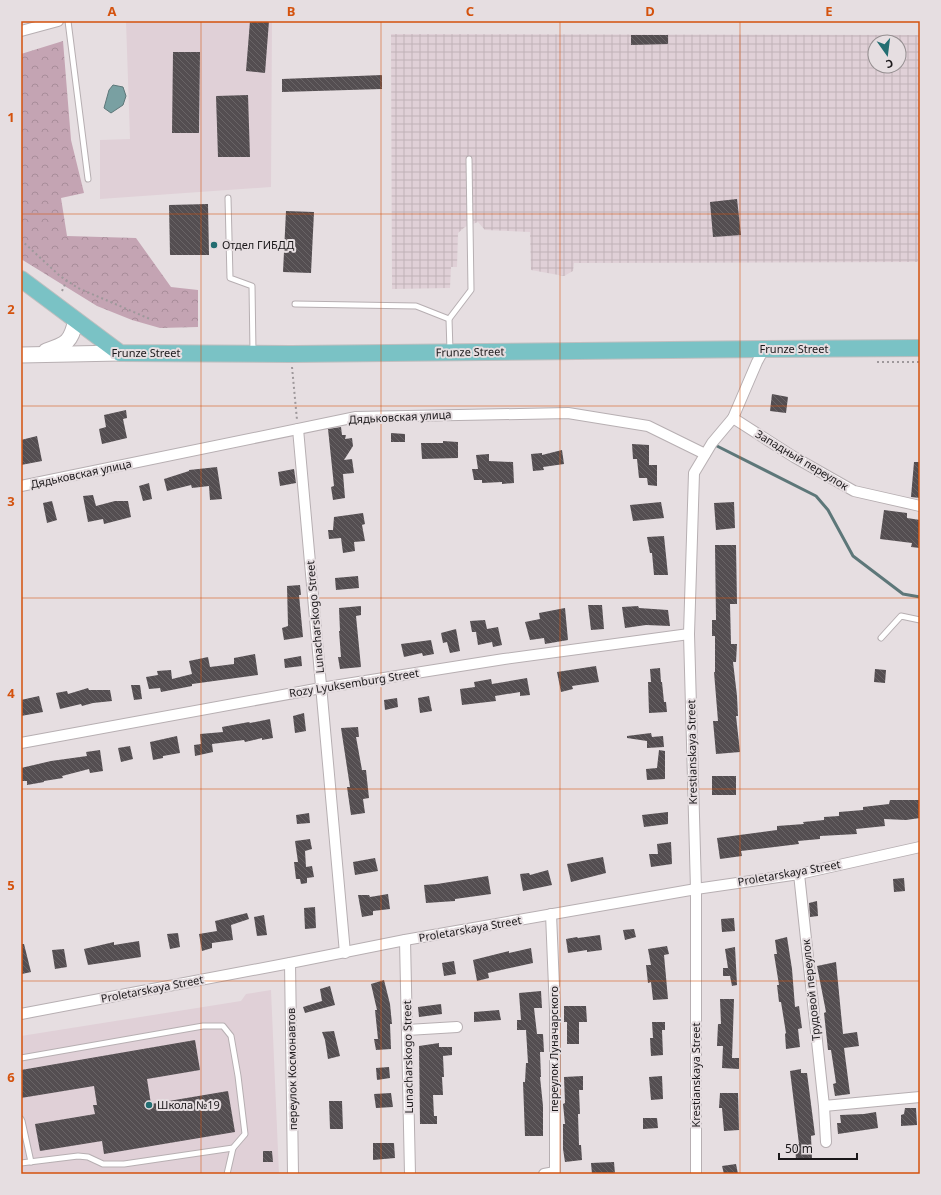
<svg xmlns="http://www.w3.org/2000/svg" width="941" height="1195" viewBox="0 0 941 1195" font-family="'Noto Sans',sans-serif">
  <defs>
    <pattern id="industrial-grid" width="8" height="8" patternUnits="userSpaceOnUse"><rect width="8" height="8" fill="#e0d0d7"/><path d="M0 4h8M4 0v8" fill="none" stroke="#c0b2b8"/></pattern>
    <pattern id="forest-crowns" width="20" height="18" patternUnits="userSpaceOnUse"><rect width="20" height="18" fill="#c4a4b3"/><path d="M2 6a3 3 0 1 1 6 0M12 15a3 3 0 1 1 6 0" fill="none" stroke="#a88c99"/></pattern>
    <pattern id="building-back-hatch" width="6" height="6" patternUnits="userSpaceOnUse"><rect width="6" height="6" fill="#544e51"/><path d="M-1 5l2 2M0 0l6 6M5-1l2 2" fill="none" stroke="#696466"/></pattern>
  </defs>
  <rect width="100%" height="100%" fill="#e6dee1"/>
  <g fill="#e0d0d7">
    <polygon points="126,21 272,21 271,187 100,199 100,140 130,139"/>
    <polygon points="271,990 279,1174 21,1174 21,1036 241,1001 246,994"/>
  </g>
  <path fill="url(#industrial-grid)" fill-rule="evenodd" d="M391,34L920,35V213L918,262L574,263L573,271L564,276L531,270L530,232L485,230L478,222L465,227L458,233L457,267H451L450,288L392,289ZM875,42H899V66H875Z"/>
  <polygon fill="url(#forest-crowns)" points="63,41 71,140 84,193 61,198 67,236 136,238 171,287 198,290 198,327 160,328 132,320 97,306 21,259 21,54"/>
  <polygon fill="#79a0a2" stroke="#5d7779" points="113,85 123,87 126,96 123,105 111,113 104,108 109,90"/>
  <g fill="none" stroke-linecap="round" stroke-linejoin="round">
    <polyline stroke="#5d7779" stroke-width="3" points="713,444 816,496 828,510 853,556 903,594 920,597"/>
  </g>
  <g fill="url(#building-back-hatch)">
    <polygon points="250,21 269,21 265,73 246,71"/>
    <polygon points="631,35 668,35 668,44 631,45"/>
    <polygon points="173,52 200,52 199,133 172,133"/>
    <polygon points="382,75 382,89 282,92 282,79"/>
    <polygon points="248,95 250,157 218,157 216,96"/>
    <polygon points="737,199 741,235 713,237 710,202"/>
    <polygon points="208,204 209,255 170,255 169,205"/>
    <polygon points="286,211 314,212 311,273 283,272"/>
    <polygon points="772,394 788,397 786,413 770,411"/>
    <polygon points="126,410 127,418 123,419 127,438 102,444 99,429 106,427 104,415"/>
    <polygon points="341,427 342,435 346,435 345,439 352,438 353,446 344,460 352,459 354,473 343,474 345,498 333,500 331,487 334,486 328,429"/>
    <polygon points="391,433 405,434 405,442 391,442"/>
    <polygon points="37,436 42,461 21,465 21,440"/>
    <polygon points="443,441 458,442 458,458 422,459 421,443 443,443"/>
    <polygon points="632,444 649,445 649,465 657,465 657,486 648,485 647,478 639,478 637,459 633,459"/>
    <polygon points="562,450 564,464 543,467 544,470 533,471 531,454 542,453 542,455"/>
    <polygon points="489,454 489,461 513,462 514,483 502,484 502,482 482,483 482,480 474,480 472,469 478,469 476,455"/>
    <polygon points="914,462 920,462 920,498 911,497"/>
    <polygon points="217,467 222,499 210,500 209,486 192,488 191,485 167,491 164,479 189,471 189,470"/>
    <polygon points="294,469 296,483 280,486 278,472"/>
    <polygon points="149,483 152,499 143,501 139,486"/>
    <polygon points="93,495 96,506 115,501 128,501 131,517 104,524 103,519 88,522 83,496"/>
    <polygon points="52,501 57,520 47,523 43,503"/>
    <polygon points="661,502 664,518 633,521 630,505"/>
    <polygon points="734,502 735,528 716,530 714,503"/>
    <polygon points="884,510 907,513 907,518 920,520 920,548 911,547 912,543 880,539"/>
    <polygon points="363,513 365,524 362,525 365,541 354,542 355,551 343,553 341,538 329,539 328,530 333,530 334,517"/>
    <polygon points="664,536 668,575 654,575 652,553 650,553 647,537"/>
    <polygon points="715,545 736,545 737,604 730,604 731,644 737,644 736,662 733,662 737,696 738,716 736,716 740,752 716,754 713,721 718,721 714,672 715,672 715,636 712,636 712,620 716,620"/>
    <polygon points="358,576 359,588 336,590 335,578"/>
    <polygon points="300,585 301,595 299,595 303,637 284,640 282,628 288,626 287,586"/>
    <polygon points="588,605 602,605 604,629 591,630"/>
    <polygon points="361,606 361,615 356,616 361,667 340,669 338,657 341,657 339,631 340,631 339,608"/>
    <polygon points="638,606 639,608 668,610 670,626 646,625 625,628 622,607"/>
    <polygon points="565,608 568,640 545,644 544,638 530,640 525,622 540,619 539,613"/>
    <polygon points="485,620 487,629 498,627 502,645 493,647 492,642 478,645 476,632 472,632 470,621"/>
    <polygon points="456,629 460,651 450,653 447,642 443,643 441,633"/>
    <polygon points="431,640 434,654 423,656 422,653 404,657 401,644"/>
    <polygon points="255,654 258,675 192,684 192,686 161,692 160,688 149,689 146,677 158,675 157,671 171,670 172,679 192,674 189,661 208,657 210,667 234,664 234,658"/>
    <polygon points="301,656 302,666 285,668 284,659"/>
    <polygon points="596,666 599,682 572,686 573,689 561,692 557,672"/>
    <polygon points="660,668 661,682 662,682 664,702 666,702 667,712 649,713 648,682 651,682 650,669"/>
    <polygon points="875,669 886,670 885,683 874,682"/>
    <polygon points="527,678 530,695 520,696 520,692 495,696 496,701 462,705 460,689 475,687 474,682 491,679 492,684"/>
    <polygon points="131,685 140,685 142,699 134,700"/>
    <polygon points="88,688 89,690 110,690 112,701 93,703 82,706 81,704 60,709 56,693 67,691 68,694"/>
    <polygon points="39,696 43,712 21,716 21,700"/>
    <polygon points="429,696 432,711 420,713 418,698"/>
    <polygon points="397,698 398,707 385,710 384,700"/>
    <polygon points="304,713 306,731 295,733 293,716"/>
    <polygon points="270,719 273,738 262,740 262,738 245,742 244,740 212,744 213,752 195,756 194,745 201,744 200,734 223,732 222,727 249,722 250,723"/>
    <polygon points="358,727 359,737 356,737 362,770 366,770 369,798 363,799 365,813 351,815 347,787 350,787 341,728"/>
    <polygon points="651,733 652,737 663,736 664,747 647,748 647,741 627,738 627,736"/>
    <polygon points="177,736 180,753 163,756 163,758 153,760 150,742"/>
    <polygon points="130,746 133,759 121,762 118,748"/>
    <polygon points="100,750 103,771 90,773 89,769 62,776 63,778 44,781 44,782 27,785 27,781 21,781 21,768 51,761 87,756 86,752"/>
    <polygon points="659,750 665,751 665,779 647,780 646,769 657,768"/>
    <rect x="712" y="776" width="24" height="19"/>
    <polygon points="890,800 920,800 920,818 906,820 884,819 885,826 856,829 857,834 820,836 820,839 798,841 799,844 741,851 742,856 720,859 717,838 777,830 777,826 804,824 803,822 824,820 824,817 839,816 839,812 863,810 863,807 889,804"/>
    <polygon points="668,812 668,824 644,827 642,815"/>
    <polygon points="309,813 310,823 297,824 296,815"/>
    <polygon points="310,839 312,849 305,851 306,867 312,866 314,877 307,878 307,883 301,884 300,879 296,879 294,862 298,862 295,841"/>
    <polygon points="671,842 672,864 651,867 649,854 658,854 657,844"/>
    <polygon points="603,857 606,873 571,882 567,864"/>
    <polygon points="375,858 378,871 355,875 353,862"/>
    <polygon points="548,870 552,885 523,891 520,874 529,873 530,875"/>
    <polygon points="488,876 491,894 455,899 455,901 426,903 424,885 437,884"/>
    <polygon points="904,878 905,891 894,892 893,879"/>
    <polygon points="388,894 390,909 373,911 373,915 362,917 358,895 369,895 370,897"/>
    <polygon points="817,901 818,916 810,917 809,903"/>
    <polygon points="315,907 316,928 305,929 304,908"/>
    <polygon points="247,913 249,919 231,925 233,940 212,943 212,948 202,951 199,934 217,931 215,921"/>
    <polygon points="264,915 267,935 257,936 254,917"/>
    <polygon points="734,918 735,931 722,932 721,919"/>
    <polygon points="634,929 636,937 625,940 623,930"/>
    <polygon points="178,933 180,947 170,949 167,934"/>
    <polygon points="600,935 602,950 587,952 587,950 568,953 566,939 577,937 578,938"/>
    <polygon points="787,937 792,969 795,1007 799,1006 802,1028 798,1029 800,1047 786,1049 785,1034 786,1033 781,1002 779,1002 777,985 779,985 774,954 777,954 775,940"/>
    <polygon points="139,941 141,957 88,965 84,949 114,942 114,945"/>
    <polygon points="21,944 24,944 31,972 22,974"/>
    <polygon points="667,946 669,954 664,955 668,999 653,1000 651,982 648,983 646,965 651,965 648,949"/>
    <polygon points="735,947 737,985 732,986 730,976 723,976 723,968 728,968 725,949"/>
    <polygon points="531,948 533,963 488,973 489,978 477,981 473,960 509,951 509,953"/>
    <polygon points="64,949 67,967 55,969 52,950"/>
    <polygon points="454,961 456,974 444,976 442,963"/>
    <polygon points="836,962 843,1034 857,1032 859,1046 844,1048 850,1094 835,1096 833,1084 836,1083 831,1050 828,1050 824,1013 826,1012 817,966"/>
    <polygon points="384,980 390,1004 392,1024 390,1024 391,1049 376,1050 374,1039 378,1039 375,1010 377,1010 371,984"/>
    <polygon points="330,986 335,1005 305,1013 303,1007 322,1001 320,989"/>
    <polygon points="541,991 542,1008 534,1008 537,1034 543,1034 544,1052 540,1052 541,1077 540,1077 543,1106 543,1136 525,1136 523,1082 525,1082 526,1063 528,1063 526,1030 517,1030 517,1020 521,1020 519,993"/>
    <polygon points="720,999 734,999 732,1058 739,1058 739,1069 722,1068 723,1046 717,1046 718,1024 721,1024"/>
    <polygon points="441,1004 442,1014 419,1017 418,1007"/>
    <polygon points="564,1006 586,1006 587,1022 579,1022 579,1044 567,1044 567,1022 564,1022"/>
    <polygon points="499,1010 501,1020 474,1022 474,1012"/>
    <polygon points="652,1022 665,1022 665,1030 662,1030 663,1055 651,1056 650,1038 653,1038"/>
    <polygon points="334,1031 340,1056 328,1059 325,1040 322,1032"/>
    <polygon points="195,1040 200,1070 147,1079 151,1104 228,1091 235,1132 104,1154 102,1141 40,1151 35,1124 95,1114 93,1105 97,1105 94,1086 21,1098 21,1070"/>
    <polygon points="439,1043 439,1047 452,1047 452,1055 443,1056 444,1077 442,1077 443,1095 433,1095 434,1116 437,1116 437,1124 420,1124 419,1046"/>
    <polygon points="389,1067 390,1078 377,1080 376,1068"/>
    <polygon points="801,1069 801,1073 807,1073 815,1135 811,1136 812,1159 796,1160 795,1144 799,1144 790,1071"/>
    <polygon points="583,1076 583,1090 579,1090 580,1114 578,1114 579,1145 581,1145 582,1160 565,1162 563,1149 563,1124 565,1124 563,1104 565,1103 564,1077"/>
    <polygon points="662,1076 663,1099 651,1100 649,1077"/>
    <polygon points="391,1093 393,1107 376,1108 374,1094"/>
    <polygon points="720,1093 738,1093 739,1130 724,1131 722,1108 719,1108"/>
    <polygon points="329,1101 342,1101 343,1129 330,1129"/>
    <polygon points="905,1108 916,1108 917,1125 901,1126 901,1115 904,1114"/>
    <polygon points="876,1112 878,1128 838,1134 837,1123 841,1123 840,1115 864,1114"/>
    <polygon points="643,1118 657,1118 658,1128 643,1129"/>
    <polygon points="373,1143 394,1143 395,1158 373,1160"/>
    <polygon points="263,1151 272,1151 273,1162 263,1162"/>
    <polygon points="614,1162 615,1174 592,1174 591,1163"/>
    <polygon points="736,1164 738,1174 724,1174 722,1166"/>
  </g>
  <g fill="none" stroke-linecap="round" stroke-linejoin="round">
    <defs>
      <g id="service">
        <polyline points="68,21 88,179"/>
        <polyline points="228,198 230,278 252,286 253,352"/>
        <polyline points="295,304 416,306 449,319"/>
        <polyline points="450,351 449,319 471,290 469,159"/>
        <polyline points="881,638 901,616 920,620"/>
        <polyline points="21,1058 203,1026 223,1026 231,1036 238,1076 245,1134 233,1148 124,1164 103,1164 88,1157 78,1156 21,1163"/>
        <polyline points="21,1119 22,1121 31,1162"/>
        <polyline points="227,1174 233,1148"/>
      </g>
      <g id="minor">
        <polyline points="21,31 58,21"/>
        <polyline points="733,418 794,457 854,491 920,506"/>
        <polyline points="298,429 345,953"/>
        <polyline points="21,486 356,417 568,413 648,426 705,454"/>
        <polyline points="21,743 321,688 504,659 689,634"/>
        <polyline points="799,874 824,1106 920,1097"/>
        <polyline points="405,940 410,1174"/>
        <polyline points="290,963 293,1174"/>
        <polyline points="21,1014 290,963 405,940 696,889 799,874 920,847"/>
        <polyline points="407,1030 457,1027"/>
        <polyline points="824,1106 826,1142"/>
        <polyline points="544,1174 555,1172 555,1011 551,914"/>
        <polyline points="696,1174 696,889 689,634 694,473 712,443 733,418 757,362 764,349"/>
      </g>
      <g id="secondary">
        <path d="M46,351C67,344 71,342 76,320"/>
        <polyline points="21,355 120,353"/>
      </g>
      <polyline id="primary" points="21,279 120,353 291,354 764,349 920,348"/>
    </defs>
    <use href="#service" stroke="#b7afb2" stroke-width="7"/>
    <use href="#minor" stroke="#b7afb2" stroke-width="12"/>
    <use href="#secondary" stroke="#b7afb2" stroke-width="17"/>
    <use href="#primary" stroke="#bfbebf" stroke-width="18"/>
    <g stroke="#9e989b" stroke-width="2" stroke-dasharray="2 3" stroke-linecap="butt">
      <polyline points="21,240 60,276 78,288 150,319"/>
      <polyline points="62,291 67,280"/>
      <polyline points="877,362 920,362"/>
      <polyline points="292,367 297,420"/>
    </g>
    <use href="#service" stroke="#fff" stroke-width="5"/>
    <use href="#minor" stroke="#fff" stroke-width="10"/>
    <use href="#secondary" stroke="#fff" stroke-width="15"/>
    <use href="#primary" stroke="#7ac2c5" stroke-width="16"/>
  </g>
  <path fill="none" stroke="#d4520d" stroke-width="1" stroke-opacity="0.55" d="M201,21V1174M381,21V1174M560,21V1174M740,21V1174M21,214H920M21,406H920M21,598H920M21,789H920M21,981H920"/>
  <g fill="#236e72" stroke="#e6dee1" stroke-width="1.5">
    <circle cx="214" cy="245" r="4"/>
    <circle cx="149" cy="1105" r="4"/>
  </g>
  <g text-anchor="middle" stroke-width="4" stroke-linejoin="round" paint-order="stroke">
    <g font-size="11" fill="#1b181a" stroke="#e6dee1" text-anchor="start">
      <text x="222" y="249">Отдел ГИБДД</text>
      <text x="157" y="1109">Школа №19</text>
    </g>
    <g font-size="11" fill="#1b181a" stroke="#e6dee1">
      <text x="794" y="353">Frunze Street</text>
      <text transform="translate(470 352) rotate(-1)" y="4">Frunze Street</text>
      <text x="146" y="357">Frunze Street</text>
      <text transform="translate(400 417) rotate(-3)" y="4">Дядьковская улица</text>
      <text transform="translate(802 460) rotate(31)" y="4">Западный переулок</text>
      <text transform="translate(81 474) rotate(-12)" y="4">Дядьковская улица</text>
      <text transform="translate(315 617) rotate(-95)" y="4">Lunacharskogo Street</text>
      <text transform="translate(354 683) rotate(-9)" y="4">Rozy Lyuksemburg Street</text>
      <text transform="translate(692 752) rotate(-91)" y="4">Krestianskaya Street</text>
      <text transform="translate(789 873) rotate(-10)" y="4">Proletarskaya Street</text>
      <text transform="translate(470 929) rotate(-10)" y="4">Proletarskaya Street</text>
      <text transform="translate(152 989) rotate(-11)" y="4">Proletarskaya Street</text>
      <text transform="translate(811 990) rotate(-96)" y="4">Трудовой переулок</text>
      <text transform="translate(554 1049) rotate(-90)" y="4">переулок Луначарского</text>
      <text transform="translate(408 1057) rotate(-91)" y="4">Lunacharskogo Street</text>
      <text transform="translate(292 1069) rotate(-91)" y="4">переулок Космонавтов</text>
      <text transform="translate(696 1075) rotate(-90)" y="4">Krestianskaya Street</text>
    </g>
  </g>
  <rect width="941" height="1195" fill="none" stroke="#e6dee1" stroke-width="44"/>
  <g transform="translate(887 54) rotate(166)"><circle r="19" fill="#e6dee1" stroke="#958f91"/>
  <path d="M0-3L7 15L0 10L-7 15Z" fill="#236e72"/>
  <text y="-6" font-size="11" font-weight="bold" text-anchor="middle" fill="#1b181a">С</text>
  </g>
  <path d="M779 1153v6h78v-6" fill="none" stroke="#1b181a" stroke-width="2"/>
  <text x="785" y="1153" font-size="12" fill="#1b181a" stroke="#e6dee1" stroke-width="3" paint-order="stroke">50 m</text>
  <rect x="22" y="22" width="897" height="1151" fill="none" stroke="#d4520d" stroke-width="1.5"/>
  <g font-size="13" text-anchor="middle" font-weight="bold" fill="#d4520d">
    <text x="112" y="16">A</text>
    <text x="291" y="16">B</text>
    <text x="470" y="16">C</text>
    <text x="650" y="16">D</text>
    <text x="829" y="16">E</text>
    <text x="11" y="122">1</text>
    <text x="11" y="314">2</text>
    <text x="11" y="506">3</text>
    <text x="11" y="698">4</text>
    <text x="11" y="890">5</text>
    <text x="11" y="1082">6</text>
  </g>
</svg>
